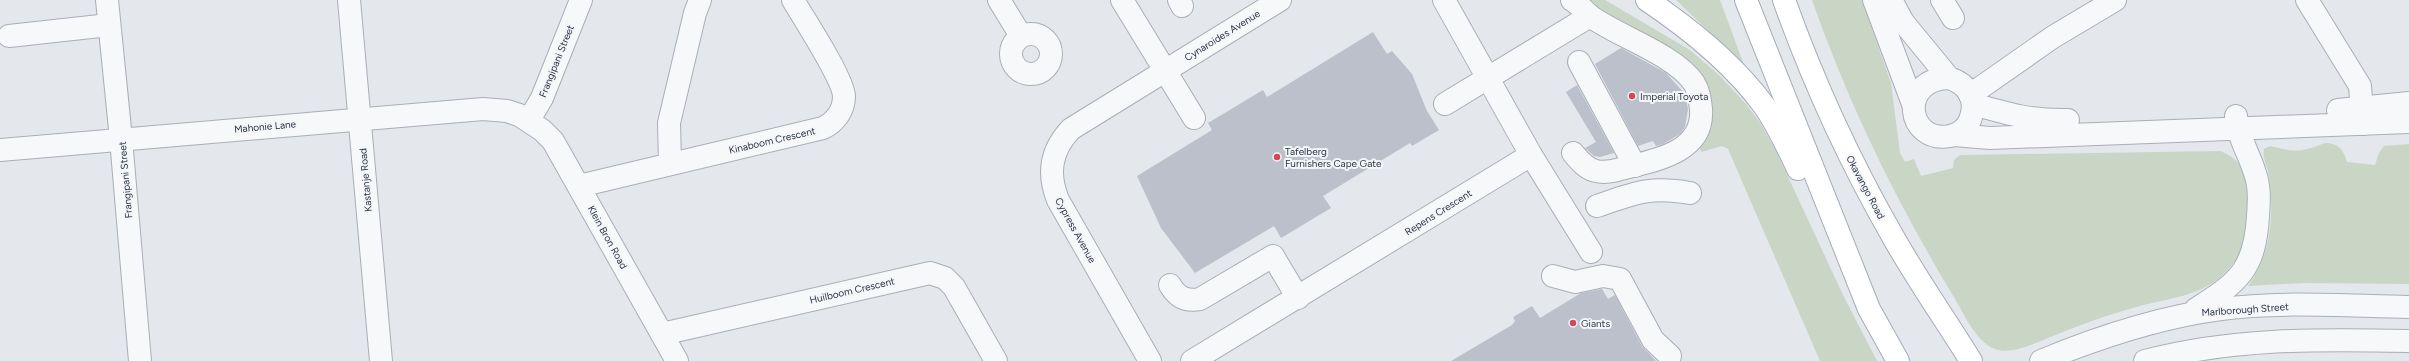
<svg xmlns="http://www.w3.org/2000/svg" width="2409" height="361" viewBox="0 0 2409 361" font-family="Figtree,sans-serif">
  <rect width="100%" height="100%" fill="#e4e7ec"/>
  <g fill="#c9d6c5">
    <polygon points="1588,0 1605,0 1690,50 1719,75 1746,104 1761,124 1777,153 1843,295 1877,361 1820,361 1728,149 1722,146 1701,152 1697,140 1707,108 1616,20"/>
    <polygon points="1676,0 1720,0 1744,65"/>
    <path d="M1812,0H1862L1891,83L1900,153L1905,162L1914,159L1921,176L1953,168L1954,160L1960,155L2220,151C2230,155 2239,160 2243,171C2251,189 2247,238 2238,256C2232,267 2222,277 2211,284C2188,298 2159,300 2133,308C2104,316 2075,327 2048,338C2033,344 2011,355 1995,349C1975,342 1963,311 1952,294C1896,201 1848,103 1812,0Z"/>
    <path d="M2325,143C2338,143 2344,150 2347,162L2375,165L2379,153L2384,146L2409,144V284L2304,283L2248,286C2272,253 2274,215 2269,176C2268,168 2262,158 2264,149L2270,146C2296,152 2299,153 2325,143Z"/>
  </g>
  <g fill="#bbc0ca">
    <polygon points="1373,32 1387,54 1392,51 1412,74 1427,111 1439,130 1412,146 1410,143 1323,196 1331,208 1281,238 1274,226 1195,273 1161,228 1137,176 1212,130 1208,123 1263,90 1267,97"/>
    <polygon points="1621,48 1666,73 1685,94 1688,109 1685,127 1680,134 1663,144 1656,146 1653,141 1638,146 1595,64"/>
    <polygon points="1577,85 1614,153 1600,157 1594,156 1585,148 1596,142 1566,92"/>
    <polygon points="1602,289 1608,299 1615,295 1642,346 1656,361 1451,361 1512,325 1515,321 1513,317 1532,306 1540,318 1581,293"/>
  </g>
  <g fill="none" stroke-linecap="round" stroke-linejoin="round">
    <defs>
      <g id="minor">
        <polyline points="107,0 121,139 140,361"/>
        <polyline points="349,0 381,361"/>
        <polyline points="999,0 1021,36"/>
        <polyline points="1122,0 1194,118"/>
        <polyline points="1179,0 1182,6"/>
        <path d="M1572,0C1579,4 1584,11 1590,16C1619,37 1674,54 1694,83C1699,91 1700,100 1701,109C1704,149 1662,159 1632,166C1620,169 1607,174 1596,171C1586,169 1579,160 1573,153"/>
        <polyline points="1874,0 1913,104"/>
        <path d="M1891,0L1903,22L1949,78C1968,84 1978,100 1970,120C1967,128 1958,135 1950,136C1906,144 1898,79 1949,78"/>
        <polyline points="1942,0 1953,18"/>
        <polyline points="2307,0 2360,86 2363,124"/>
        <circle cx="1031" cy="54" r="20"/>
        <polyline points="9,36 109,25"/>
        <polyline points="1579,62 1635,166"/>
        <polyline points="1970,95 2053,37 2115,0"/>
        <polyline points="1445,104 1590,16"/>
        <path d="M1973,104C2008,114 2031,121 2068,120"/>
        <polyline points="2338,110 2409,103"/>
        <polyline points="529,120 542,98 581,0"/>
        <polyline points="1954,135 1990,138 2409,122"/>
        <polyline points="0,150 483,109 507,111 519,115 542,130 553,141 677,361"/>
        <polyline points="1531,155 1591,252"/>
        <polyline points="670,164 669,123 695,13 700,0"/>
        <path d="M579,186L823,128C835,122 844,111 844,96C843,78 804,19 793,0"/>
        <path d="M1597,206C1635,193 1649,186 1690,193"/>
        <polyline points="1553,276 1575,282 1603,276 1620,279 1653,340 1670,356"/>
        <path d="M1170,285C1177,297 1186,302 1200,299L1273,256L1298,298"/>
        <path d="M2196,309C2239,282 2255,269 2258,216C2259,202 2260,187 2255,173C2249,153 2238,138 2236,116"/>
        <polyline points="662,334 930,273 945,278 954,287 996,361"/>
        <path d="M1150,361L1058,200C1047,173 1051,150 1071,129L1280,0"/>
        <polyline points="1192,361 1531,155 1444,0"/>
        <path d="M2041,361C2099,337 2159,317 2221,309C2283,301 2347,306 2409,307"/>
        <path d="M2145,361C2231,338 2320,339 2409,341"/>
      </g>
      <g id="major">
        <path d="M1647,0C1690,29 1734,64 1765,107C1778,126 1788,148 1798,169"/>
        <polyline points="1746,0 1869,309 1898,361"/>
        <path d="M1784,0C1813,81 1849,160 1892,235C1916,278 1945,319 1971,361"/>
      </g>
    </defs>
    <use href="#minor" stroke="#a9aeb7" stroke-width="24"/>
    <use href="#major" stroke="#a3abb8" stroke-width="24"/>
    <use href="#minor" stroke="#f7f8fa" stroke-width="22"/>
    <use href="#major" stroke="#fff" stroke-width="22"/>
  </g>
  <g fill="#d1495b" stroke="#f4f6f9" stroke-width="1.5">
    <circle cx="1632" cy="96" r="4"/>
    <circle cx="1277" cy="157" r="4"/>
    <circle cx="1573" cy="323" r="4"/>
  </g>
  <g text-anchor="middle" stroke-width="4" stroke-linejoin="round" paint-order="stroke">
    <g font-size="10" fill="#2b3445" stroke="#f4f6f9">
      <text transform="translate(1222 35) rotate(-32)" y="4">Cynaroides Avenue</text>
      <text transform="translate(556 61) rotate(-68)" y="4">Frangipani Street</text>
      <text transform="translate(265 126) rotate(-5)" y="4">Mahonie Lane</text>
      <text transform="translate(772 140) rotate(-13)" y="4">Kinaboom Crescent</text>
      <text transform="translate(125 180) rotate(-95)" y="4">Frangipani Street</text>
      <text transform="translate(365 180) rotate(-95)" y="4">Kastanje Road</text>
      <text transform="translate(1866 187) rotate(62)" y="4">Okavango Road</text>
      <text transform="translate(1438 212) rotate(-32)" y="4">Repens Crescent</text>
      <text transform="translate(1076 230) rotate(61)" y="4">Cypress Avenue</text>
      <text transform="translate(608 237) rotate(61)" y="4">Klein Bron Road</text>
      <text transform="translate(852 290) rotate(-13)" y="4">Huilboom Crescent</text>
      <text transform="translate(2245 309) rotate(-4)" y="4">Marlborough Street</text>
    </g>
    <g font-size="10" fill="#2b3445" stroke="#f4f6f9" text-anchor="start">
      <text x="1640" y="100">Imperial Toyota</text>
      <text x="1285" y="155">Tafelberg<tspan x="1285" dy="12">Furnishers Cape Gate</tspan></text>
      <text x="1581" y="327">Giants</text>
    </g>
  </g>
</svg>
